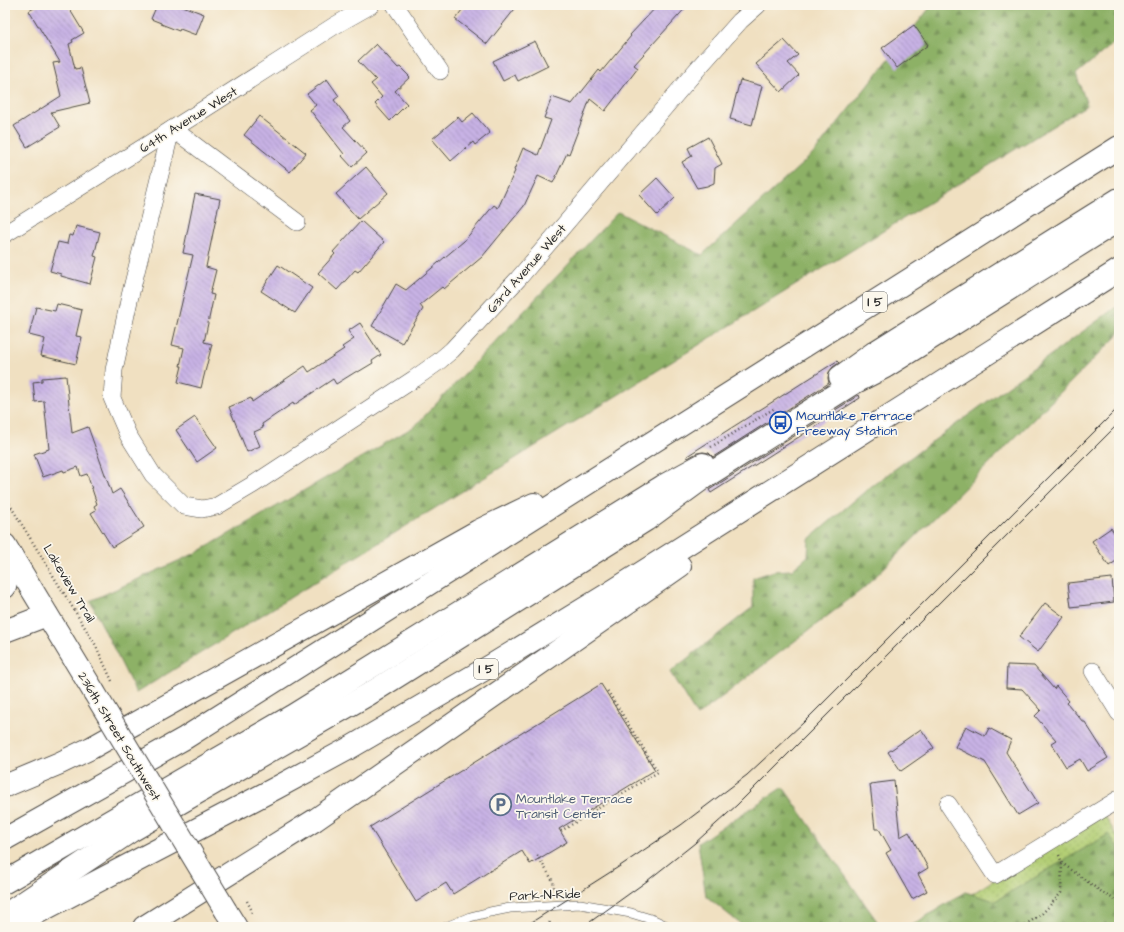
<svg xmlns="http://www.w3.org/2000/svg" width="1124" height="932" viewBox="0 0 1124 932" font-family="'Architects Daughter',sans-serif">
  <defs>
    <pattern id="green-dots" width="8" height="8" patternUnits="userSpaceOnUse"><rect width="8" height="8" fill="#b2ce75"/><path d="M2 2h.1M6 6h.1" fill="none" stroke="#99b165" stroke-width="1.8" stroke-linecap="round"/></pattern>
    <pattern id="forest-firs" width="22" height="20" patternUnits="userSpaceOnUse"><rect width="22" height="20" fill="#8db166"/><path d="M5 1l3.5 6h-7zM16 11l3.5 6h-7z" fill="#739054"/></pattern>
    <pattern id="building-back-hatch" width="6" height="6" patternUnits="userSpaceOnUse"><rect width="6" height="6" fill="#c8b2e5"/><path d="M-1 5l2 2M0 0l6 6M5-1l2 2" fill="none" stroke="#a391ba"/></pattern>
  </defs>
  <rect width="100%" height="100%" fill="#fbf7ec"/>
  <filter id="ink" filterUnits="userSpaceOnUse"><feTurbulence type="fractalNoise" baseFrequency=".025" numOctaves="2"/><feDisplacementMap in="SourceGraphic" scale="8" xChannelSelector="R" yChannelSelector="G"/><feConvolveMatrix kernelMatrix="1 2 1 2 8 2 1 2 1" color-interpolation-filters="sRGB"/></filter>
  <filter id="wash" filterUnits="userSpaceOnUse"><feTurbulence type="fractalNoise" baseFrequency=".012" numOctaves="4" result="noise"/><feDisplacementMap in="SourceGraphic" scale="16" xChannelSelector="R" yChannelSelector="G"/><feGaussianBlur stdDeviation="0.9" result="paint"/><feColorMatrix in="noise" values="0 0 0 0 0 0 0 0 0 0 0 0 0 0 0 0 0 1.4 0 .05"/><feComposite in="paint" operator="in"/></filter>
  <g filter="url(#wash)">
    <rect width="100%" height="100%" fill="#f0e0c1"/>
    <polygon fill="url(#green-dots)" stroke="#6e7c50" points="1102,811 1119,840 1119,927 920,927"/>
    <g fill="url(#forest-firs)" stroke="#5c6e48">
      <polygon points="932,5 1119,5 1119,39 1076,74 1087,105 136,693 90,601 198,552 415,426 618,212 702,255 813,154"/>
      <polygon points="1119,305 1119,334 864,588 697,716 670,672 753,607 753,578 774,571 792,570 808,556 809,539 869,488"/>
      <polygon points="783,787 881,927 744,927 706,896 698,843"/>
      <polygon points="1109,834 1119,849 1119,927 906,927 914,924 965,892 995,901"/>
    </g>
    <g id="blocks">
      <g fill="url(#building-back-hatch)">
        <polygon points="39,5 67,5 84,33 72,40 73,42 69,44 75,69 81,68 90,103 51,112 60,127 27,147 14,126 61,96 53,63 60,62 29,11"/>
        <polygon points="157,5 180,5 204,14 196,35 180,29 179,31 161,24 161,23 151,19"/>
        <polygon points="466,5 518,5 487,44 455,19"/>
        <polygon points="658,5 688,5 634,65 638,68 605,111 590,99 569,154 567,153 553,183 538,176 524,206 482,257 444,289 442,287 420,305 423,309 402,343 372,326 396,284 406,290 464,241 494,205 498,208 515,171 514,170 523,148 538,155 551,120 544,118 552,97 572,104 599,70 601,72 631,36 630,35"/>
        <polygon points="914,25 928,45 897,68 882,48"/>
        <polygon points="784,40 798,55 788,63 799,75 781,92 756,64"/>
        <polygon points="535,41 548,66 518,81 515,75 503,81 493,61"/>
        <polygon points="376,44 398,68 400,67 410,77 395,91 407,104 390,121 375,104 382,97 371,84 376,80 358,61"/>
        <polygon points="327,79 339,96 334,100 350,121 343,127 367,153 352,167 342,156 344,154 310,110 316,105 307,94"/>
        <polygon points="740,80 762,86 752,125 730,119"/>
        <polygon points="473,113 490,133 475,145 473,142 451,161 432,139 458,117 462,122"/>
        <polygon points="259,116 306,153 290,172 244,135"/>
        <polygon points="708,137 722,164 715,168 714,183 707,186 697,188 682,162 692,156 688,148"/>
        <polygon points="366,167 388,193 358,219 336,194"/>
        <polygon points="657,178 675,198 657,215 639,195"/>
        <polygon points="195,194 220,199 206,267 216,270 210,294 214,295 204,342 212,344 201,388 178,382 182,366 180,366 184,348 172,345 193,255 183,253"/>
        <polygon points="361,221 384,242 358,272 355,270 337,290 318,273 335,254 333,252"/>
        <polygon points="76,226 100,232 94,256 97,257 90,284 61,276 61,274 50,271 58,242 67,244 69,235 73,236"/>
        <polygon points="278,265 312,288 295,313 261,291"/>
        <polygon points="57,304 82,310 76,336 82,337 76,364 41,356 45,339 29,335 36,307 55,311"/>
        <polygon points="360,323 381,355 372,361 373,363 358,372 357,371 336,384 333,379 294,405 293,403 262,424 263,428 254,432 260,446 247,452 229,407 251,398 252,402 305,366 309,372 344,349 342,347 354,339 348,331"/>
        <polygon points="837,361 839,363 833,367 829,372 828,378 829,383 713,457 709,453 703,452 697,453 688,458 687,456"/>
        <polygon points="66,376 72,433 88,427 112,494 120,489 144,527 112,547 91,513 96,510 94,506 97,504 87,474 81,476 78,467 64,472 63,470 43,477 34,454 49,449 44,401 35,402 33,382 42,381 42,378"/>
        <polygon points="859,395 860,398 711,493 709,490"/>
        <polygon points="195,417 217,448 197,462 176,430"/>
        <polygon points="1111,528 1119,540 1119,559 1109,566 1092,541"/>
        <polygon points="1112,578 1114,602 1071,607 1068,583"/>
        <polygon points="1045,603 1064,617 1038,652 1019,637"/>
        <polygon points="1007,665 1034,666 1054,689 1056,686 1069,701 1067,703 1083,722 1085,722 1108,758 1087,771 1080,759 1066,767 1051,743 1056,740 1035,716 1041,710 1022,689 1006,688"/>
        <polygon points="601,684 655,770 559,829 567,842 530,864 522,851 453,894 446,883 416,902 370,827"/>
        <polygon points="966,726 985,736 989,728 1011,740 1006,752 1038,803 1018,815 985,762 955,747"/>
        <polygon points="921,729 934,748 901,771 888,752"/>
        <polygon points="894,781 900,837 909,832 928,868 918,874 927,891 912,899 886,853 891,850 879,829 875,829 870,784"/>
      </g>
    </g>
  </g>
  <g filter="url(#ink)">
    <use href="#blocks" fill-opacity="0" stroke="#494642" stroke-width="1"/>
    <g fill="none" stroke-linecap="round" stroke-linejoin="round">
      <defs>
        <polyline id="lane" points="446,927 470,917 490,912 510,908 580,904 631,913 654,920 669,927"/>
        <g id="street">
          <polyline points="395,5 440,71"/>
          <polyline points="173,129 297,222"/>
          <polyline points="171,130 130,296 114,370 112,398 128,435 153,475 184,506 202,509 217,506 254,484 414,379 438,362 452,350 518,279 700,66 740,21 758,5"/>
          <polyline points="5,234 195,115 334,26 371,5"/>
          <polyline points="1093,671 1119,713"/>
          <polyline points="948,804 995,875 1119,799"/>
        </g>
        <g id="secondary">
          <polyline points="5,545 94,692"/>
          <polyline points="226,911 236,927"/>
        </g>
        <g id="highway">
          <polyline points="840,377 875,352 1119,199"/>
          <polyline points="5,569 6,579 5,587"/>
          <polyline points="5,631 47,615"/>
          <polyline points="5,786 60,763 91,748 478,531 534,504"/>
          <polyline points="5,839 185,738 1119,147"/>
          <polyline points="5,882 292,716 663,486 703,464"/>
          <polyline points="5,915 131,831 369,694 646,520 702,479 852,384 885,367 917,347 1119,220"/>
          <polyline points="10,927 276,788 346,750 492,665 605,596 1119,270"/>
          <polyline points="144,927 315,820 680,566"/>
        </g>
      </defs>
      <use href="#lane" stroke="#494642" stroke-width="10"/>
      <use href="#street" stroke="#494642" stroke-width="18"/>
      <use href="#secondary" stroke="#494642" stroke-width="24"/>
      <use href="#highway" stroke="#494642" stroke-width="24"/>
      <g stroke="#494642" stroke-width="2.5" stroke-dasharray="1 3" stroke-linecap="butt">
        <polyline points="711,447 775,408"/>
        <polyline points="5,497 95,644 112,681"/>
        <polyline points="561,831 658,772 607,690"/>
        <polyline points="537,855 553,881 554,888"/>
        <polyline points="1059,855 1062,863 1103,893 1119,902"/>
        <polyline points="247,901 252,911 251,915"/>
        <polyline points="549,927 550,920"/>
        <polyline points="975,927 980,922 993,927"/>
        <polyline points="1022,927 1042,914 1061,893 1062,863"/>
      </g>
      <use href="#lane" stroke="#fff" stroke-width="9"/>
      <use href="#street" stroke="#fff" stroke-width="17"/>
      <use href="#secondary" stroke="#fff" stroke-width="22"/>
      <use href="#highway" stroke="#fff" stroke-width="22"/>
      <g stroke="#2b2b2b" stroke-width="1">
        <polyline points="524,927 620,866 681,825 747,775 803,723 1119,407"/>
        <polyline points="583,927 647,881 695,843 737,805 1119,423"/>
      </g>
      <defs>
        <polyline id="secondary-bridge" points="94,692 226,911"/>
      </defs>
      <use href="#secondary-bridge" stroke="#494642" stroke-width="24" stroke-linecap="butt"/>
      <use href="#secondary-bridge" stroke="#fff" stroke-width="22"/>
    </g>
  </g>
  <defs>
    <symbol id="bus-ring" viewBox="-11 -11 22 22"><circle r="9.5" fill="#fbf7ec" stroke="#1a4fb4" stroke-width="1.5"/><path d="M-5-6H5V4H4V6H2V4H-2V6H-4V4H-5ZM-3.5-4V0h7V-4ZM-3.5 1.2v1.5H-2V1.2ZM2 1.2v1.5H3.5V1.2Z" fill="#1a4fb4"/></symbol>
    <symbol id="parking-ring" viewBox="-11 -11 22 22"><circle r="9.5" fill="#fbf7ec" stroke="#5c6f8a" stroke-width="1.5"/><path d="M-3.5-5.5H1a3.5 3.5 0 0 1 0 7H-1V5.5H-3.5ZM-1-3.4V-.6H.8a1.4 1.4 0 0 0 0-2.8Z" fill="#5c6f8a"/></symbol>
  </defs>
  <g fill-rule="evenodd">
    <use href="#bus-ring" x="768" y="410" width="25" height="25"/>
    <use href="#parking-ring" x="488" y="792" width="25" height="25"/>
  </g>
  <g text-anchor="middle" stroke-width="3.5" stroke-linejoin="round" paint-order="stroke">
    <g fill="#fbf7ec" stroke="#696865" stroke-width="1">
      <rect x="863" y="292" width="24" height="20" rx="3"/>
      <rect x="474" y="659" width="24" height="20" rx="3"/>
    </g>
    <g font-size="12" font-weight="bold" fill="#2b2b2b">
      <text x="875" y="306">I 5</text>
      <text x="486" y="673">I 5</text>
    </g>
    <g font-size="13" fill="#2b2b2b" stroke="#fbf7ec">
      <text transform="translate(188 119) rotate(-32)" y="5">64th Avenue West</text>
      <text transform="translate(526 268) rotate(-49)" y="5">63rd Avenue West</text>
      <text transform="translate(70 583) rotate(59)" y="5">Lakeview Trail</text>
      <text transform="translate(120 736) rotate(59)" y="5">236th Street Southwest</text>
      <text transform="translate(545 894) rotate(-2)" y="5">Park-N-Ride</text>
    </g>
    <g font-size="13" fill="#164399" stroke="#fbf7ec" text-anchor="start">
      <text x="796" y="420">Mountlake Terrace<tspan x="796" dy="15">Freeway Station</tspan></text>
    </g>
    <g font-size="13" fill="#4e5e75" stroke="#fbf7ec" text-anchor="start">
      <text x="516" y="803">Mountlake Terrace<tspan x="516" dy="15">Transit Center</tspan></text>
    </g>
  </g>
  <rect width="1124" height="932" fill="none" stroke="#fbf7ec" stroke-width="20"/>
</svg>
